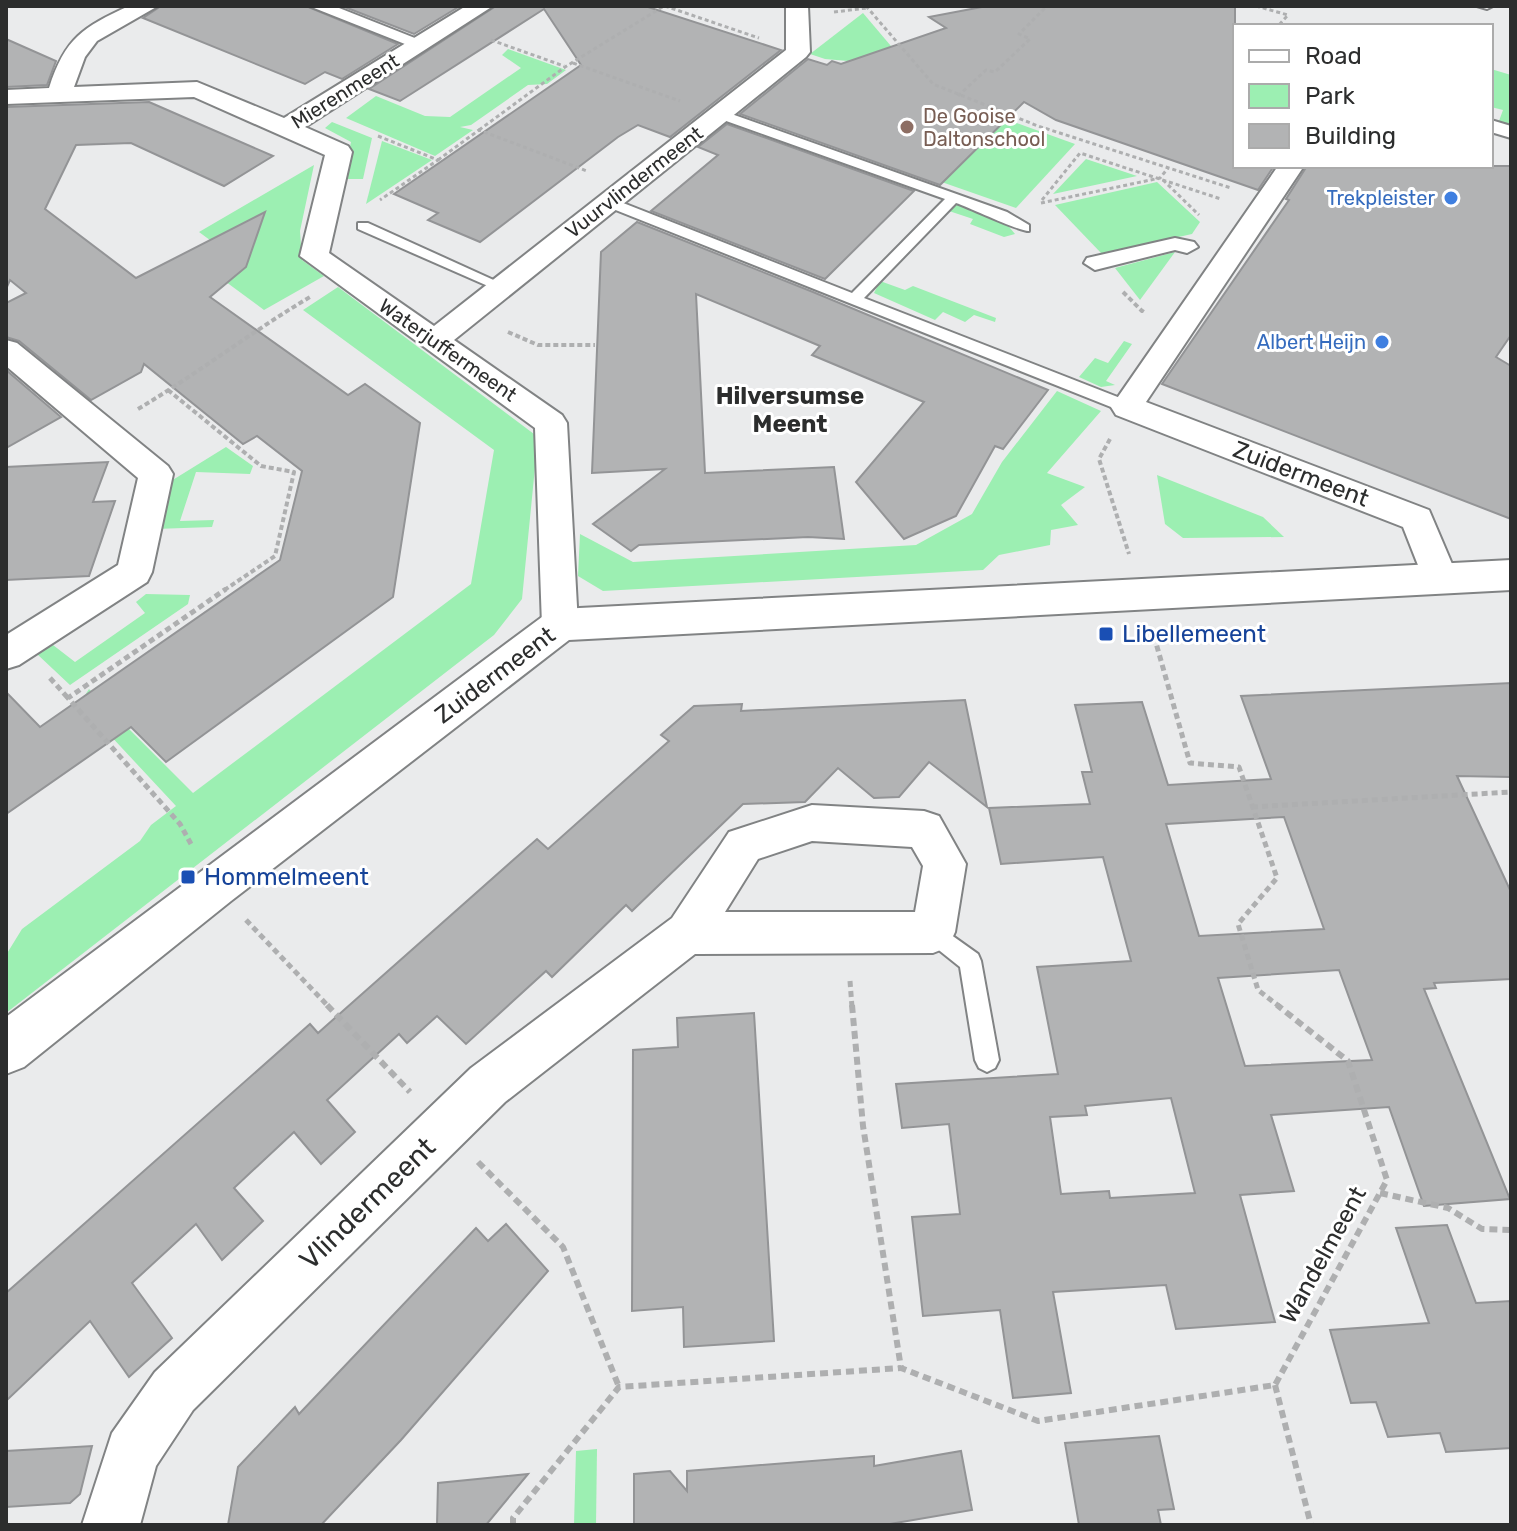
<svg xmlns="http://www.w3.org/2000/svg" width="1517" height="1531" viewBox="0 0 1517 1531" font-family="Rubik,sans-serif">
  <rect width="100%" height="100%" fill="#eaebec"/>
  <g fill="#9cefb2">
    <polygon points="863,13 896,52 894,65 825,59 810,54"/>
    <polygon points="508,49 566,70 547,84 528,85 471,125 460,127 473,130 435,156 346,118 376,96 425,116 450,117 521,68 502,55"/>
    <polygon points="1491,69 1511,75 1511,125 1499,121 1503,110 1491,107"/>
    <polygon points="997,116 1075,144 1016,208 933,179"/>
    <polygon points="332,122 372,138 363,179 343,179 351,142 325,128"/>
    <polygon points="382,141 432,160 366,204"/>
    <polygon points="1086,159 1137,176 1053,194"/>
    <polygon points="314,165 300,231 302,260 324,276 264,310 222,279 241,263 199,232"/>
    <polygon points="1157,182 1200,222 1192,234 1102,254 1055,205"/>
    <polygon points="956,204 1005,222 1015,234 1004,237 970,224 973,219 949,211"/>
    <polygon points="1175,252 1140,300 1115,268"/>
    <polygon points="880,281 905,290 913,286 996,318 995,322 974,315 965,322 943,312 935,320 874,293"/>
    <polygon points="338,287 538,437 522,599 494,635 6,1013 6,955 22,929 140,841 151,825 176,806 80,703 89,689 193,793 471,584 494,450 303,310"/>
    <polygon points="1124,341 1132,344 1106,381 1115,385 1101,387 1079,377 1095,358 1108,363"/>
    <polygon points="1057,391 1101,411 1047,473 1085,487 1061,505 1078,525 1051,530 1050,545 999,555 983,570 603,591 578,576 580,534 633,562 916,545 972,514 1002,462"/>
    <polygon points="226,447 253,466 250,474 196,472 180,521 214,520 212,527 155,529 163,486"/>
    <polygon points="1157,475 1263,517 1284,537 1183,538 1165,524"/>
    <polygon points="146,594 190,595 188,604 70,685 37,654 53,645 75,662 145,613 136,602"/>
    <polygon points="597,1449 596,1525 574,1525 576,1451"/>
  </g>
  <g fill="#b2b3b4" stroke="#939496" stroke-width="2" fill-rule="evenodd">
    <polygon points="161,6 306,6 398,44 342,79 325,72 305,84 143,18"/>
    <polygon points="342,6 460,6 414,34"/>
    <polygon points="496,6 645,6 781,50 670,137 638,125 618,137 480,242 428,220 438,213 394,194 581,65 544,9 400,101 369,89"/>
    <polygon points="987,6 1235,6 1235,166 1274,166 1258,190 1056,120 1024,102 940,185 740,114 808,59 827,65 832,61 841,64 946,28 929,17"/>
    <polygon points="6,39 56,61 47,85 6,87"/>
    <polygon points="149,102 273,156 224,186 131,143 76,145 45,209 136,278 265,212 246,267 210,297 348,395 365,384 420,423 393,597 166,762 131,727 6,814 6,692 40,727 280,560 302,471 257,436 243,444 144,364 141,372 91,400 19,341 6,337 6,303 26,293 10,280 6,289 6,107"/>
    <polygon points="727,124 914,191 825,279 651,211 718,155 698,147"/>
    <polygon points="1307,166 1511,166 1511,335 1496,357 1511,366 1511,519 1162,384 1289,200 1286,199"/>
    <polygon points="637,222 813,292 1048,390 1003,449 995,446 956,516 904,539 856,482 924,402 812,355 820,346 696,294 705,473 834,467 844,539 808,537 639,545 631,551 593,524 665,469 592,473 601,252"/>
    <polygon points="6,370 61,417 6,448"/>
    <polygon points="108,462 93,502 115,501 89,576 6,580 6,467"/>
    <path d="M1511,683V777L1457,776L1511,892V979L1434,983L1436,988L1424,989L1510,1199L1424,1206L1389,1107L1271,1115L1294,1191L1240,1195L1275,1322L1176,1329L1166,1285L1053,1292L1071,1393L1013,1398L1000,1310L923,1316L912,1217L960,1214L949,1124L902,1128L896,1084L1058,1074L1037,967L1131,961L1103,857L1001,864L989,808L1090,804L1082,772H1092L1075,705L1142,702L1168,785L1271,779L1241,696ZM1284,817L1324,929L1199,936L1166,824ZM1339,970L1372,1060L1245,1066L1218,978ZM1171,1098L1195,1193L1110,1198L1109,1191L1061,1194L1050,1117L1087,1115L1085,1106Z"/>
    <polygon points="965,700 987,807 929,762 899,797 874,798 838,768 805,802 743,804 632,911 626,905 552,977 546,971 466,1044 437,1016 407,1043 399,1034 327,1100 355,1132 321,1164 294,1132 234,1188 263,1221 222,1260 196,1224 132,1283 172,1338 129,1377 90,1321 6,1401 6,1293 310,1024 318,1033 537,839 548,849 669,741 661,735 694,706 742,704 741,711"/>
    <polygon points="754,1013 774,1341 684,1347 683,1307 632,1311 633,1050 678,1047 677,1018"/>
    <polygon points="506,1224 548,1271 401,1440 321,1525 228,1525 238,1467 295,1407 299,1414 476,1228 488,1241"/>
    <polygon points="1447,1225 1476,1303 1511,1301 1511,1448 1446,1452 1440,1433 1388,1437 1376,1402 1351,1403 1330,1330 1429,1323 1396,1228"/>
    <polygon points="1159,1436 1174,1509 1158,1510 1161,1525 1079,1525 1065,1443"/>
    <polygon points="92,1446 80,1494 70,1503 6,1507 6,1451"/>
    <polygon points="961,1451 972,1510 884,1525 634,1525 634,1474 670,1471 687,1491 687,1471 874,1456 874,1466"/>
    <polygon points="528,1474 486,1525 437,1525 438,1483"/>
  </g>
  <g fill="none" stroke-linecap="round" stroke-linejoin="round">
    <defs>
      <g id="service">
        <polygon points="1477,6 1493,6 1487,9"/>
        <path d="M715,111H723L1007,212L1029,225V231C1020,232 971,208 956,203L864,298L1133,403V411H1121L603,205V199H613L852,293L945,199L715,117Z"/>
        <polygon points="358,223 368,223 509,287 507,290 497,290 358,229"/>
        <polygon points="933,922 978,954 981,961 999,1060 995,1068 987,1072 979,1068 975,1060 960,967 925,939 922,932 925,925"/>
      </g>
      <g id="pedestrian">
        <polygon points="309,6 334,6 430,44 421,49 415,48"/>
        <polygon points="1491,120 1511,126 1511,138 1491,132"/>
        <polygon points="1175,238 1194,242 1198,247 1187,253 1175,250 1095,270 1084,263 1087,258"/>
      </g>
      <g id="minor">
        <path d="M129,6H158L97,41L85,57L74,87L197,82L284,118L466,6H493L305,127L348,146L352,152L329,253L434,326L786,50V6H808L810,52L806,57L454,340L562,415L567,423L578,625L573,635L560,640L547,635L542,625L535,428L300,256L325,155L194,97L6,104V90L49,88C65,38 83,27 129,6Z"/>
        <polygon points="1278,166 1304,166 1146,402 1429,510 1458,578 1453,588 1440,592 1427,588 1403,527 1116,415 1111,407"/>
        <polygon points="6,340 17,343 168,466 173,474 152,572 147,582 19,665 6,669 6,635 118,565 138,478 6,366"/>
        <path d="M812,805L924,811L939,816L966,864L955,932L948,947L933,953L695,954L505,1102L193,1410L156,1466L140,1525H82L112,1433L155,1372L471,1068L672,918L729,832ZM812,841L912,847L923,866L915,912H725L758,859Z"/>
      </g>
      <polygon id="tertiary" points="1511,560 1511,590 569,640 231,901 24,1067 6,1074 6,1017 546,614 560,609"/>
    </defs>
    <use href="#service" stroke="#818384" stroke-width="4"/>
    <use href="#pedestrian" stroke="#818384" stroke-width="4"/>
    <use href="#minor" stroke="#818384" stroke-width="4"/>
    <use href="#tertiary" stroke="#818384" stroke-width="4"/>
    <g stroke="#aeafb0" stroke-width="3" stroke-dasharray="4 3" stroke-linecap="butt">
      <polyline points="665,6 759,38"/>
      <polyline points="866,6 933,84 1038,126 1231,188"/>
      <polyline points="1256,6 1288,15 1278,26"/>
      <polyline points="834,12 867,8"/>
      <polyline points="491,40 564,66"/>
      <polyline points="573,63 680,101"/>
      <polyline points="958,96 986,70 995,72 1030,39 1019,34 1047,6"/>
      <polyline points="479,130 565,67 664,6"/>
      <polyline points="378,136 438,160 380,200"/>
      <polyline points="438,160 479,130 587,171"/>
      <polyline points="1163,180 1199,215"/>
      <polyline points="1042,200 1080,153 1221,199"/>
      <polyline points="1041,203 1160,178 1168,168"/>
    </g>
    <g stroke="#aeafb0" stroke-width="4" stroke-dasharray="5 3" stroke-linecap="butt">
      <polyline points="1123,292 1142,311 1144,308"/>
      <polyline points="508,332 538,345 595,345"/>
      <polyline points="168,390 261,466 294,472 275,556 223,591"/>
      <path d="M138,409C197,374 251,332 310,297"/>
      <polyline points="1110,439 1099,459 1129,554"/>
    </g>
    <g stroke="#aeafb0" stroke-width="5" stroke-dasharray="6 4" stroke-linecap="butt">
      <polyline points="1154,636 1190,763 1239,767 1277,878 1238,924 1258,990 1280,1007"/>
      <polyline points="50,678 68,698"/>
      <polyline points="1252,807 1511,792"/>
      <polyline points="191,844 180,824 68,698 226,589"/>
      <polyline points="246,920 329,1007"/>
      <polyline points="850,981 852,1007"/>
    </g>
    <g stroke="#aeafb0" stroke-width="6" stroke-dasharray="8 5" stroke-linecap="butt">
      <polyline points="327,1005 410,1092"/>
      <polyline points="852,1005 863,1126 901,1368 1038,1421 1275,1385 1387,1180 1348,1061 1277,1005"/>
      <polyline points="478,1162 563,1247 619,1387"/>
      <polyline points="1380,1193 1448,1208 1482,1229 1511,1230"/>
      <polyline points="1275,1385 1311,1525"/>
      <polyline points="513,1525 513,1518 619,1387 901,1368"/>
    </g>
    <use href="#service" fill="#fff" fill-rule="evenodd"/>
    <use href="#pedestrian" fill="#fff" fill-rule="evenodd"/>
    <use href="#minor" fill="#fff" fill-rule="evenodd"/>
    <use href="#tertiary" fill="#fff" fill-rule="evenodd"/>
  </g>
  <circle fill="#8d6e63" stroke="#fff" stroke-width="3" cx="907" cy="127" r="8"/>
  <g fill="#3f7fe0" stroke="#fff" stroke-width="3">
    <circle cx="1451" cy="198" r="8"/>
    <circle cx="1382" cy="342" r="8"/>
  </g>
  <g fill="#1a4fb4" stroke="#fff" stroke-width="3">
    <rect x="1098" y="626" width="16" height="16" rx="4"/>
    <rect x="180" y="869" width="16" height="16" rx="4"/>
  </g>
  <g text-anchor="middle" stroke-width="6" stroke-linejoin="round" paint-order="stroke">
    <g font-size="20" fill="#2c2d2d" stroke="#fff">
      <text transform="translate(345 91) rotate(-32)" y="7">Mierenmeent</text>
      <text transform="translate(634 182) rotate(-38)" y="7">Vuurvlindermeent</text>
      <text transform="translate(448 350) rotate(35)" y="7">Waterjuffermeent</text>
    </g>
    <g font-size="20" fill="#785e54" stroke="#fff" text-anchor="start">
      <text x="923" y="123">De Gooise<tspan x="923" dy="23">Daltonschool</tspan></text>
    </g>
    <g font-size="20" fill="#366cbe" stroke="#fff" text-anchor="end">
      <text x="1435" y="205">Trekpleister</text>
      <text x="1366" y="349">Albert Heijn</text>
    </g>
    <g font-size="24" font-weight="bold" fill="#2c2d2d" stroke="#fff">
      <text x="790" y="404">Hilversumse<tspan x="790" dy="28">Meent</tspan></text>
    </g>
    <g font-size="24" fill="#2c2d2d" stroke="#fff">
      <text transform="translate(1301 474) rotate(21)" y="8">Zuidermeent</text>
      <text transform="translate(495 675) rotate(-37)" y="8">Zuidermeent</text>
      <text transform="translate(1323 1255) rotate(-61)" y="8">Wandelmeent</text>
    </g>
    <g font-size="24" fill="#164399" stroke="#fff" text-anchor="start">
      <text x="1122" y="642">Libellemeent</text>
      <text x="204" y="885">Hommelmeent</text>
    </g>
    <g font-size="28" fill="#2c2d2d" stroke="#fff">
      <text transform="translate(367 1203) rotate(-44)" y="10">Vlindermeent</text>
    </g>
  </g>
  <rect width="1517" height="1531" fill="none" stroke="#2c2d2d" stroke-width="16"/>
  <rect x="1233" y="24" width="260" height="144" fill="#ffffff" stroke="#ababab" stroke-width="2"/>
  <rect x="1249" y="50" width="40" height="12" fill="#ffffff" stroke="#ababab" stroke-width="2"/>
  <text x="1305" y="64" font-size="24" fill="#2c2d2d">Road</text>
  <rect x="1249" y="84" width="40" height="24" fill="#9cefb2" stroke="#ababab" stroke-width="2"/>
  <text x="1305" y="104" font-size="24" fill="#2c2d2d">Park</text>
  <rect x="1249" y="124" width="40" height="24" fill="#b2b3b4" stroke="#ababab" stroke-width="2"/>
  <text x="1305" y="144" font-size="24" fill="#2c2d2d">Building</text>
</svg>
